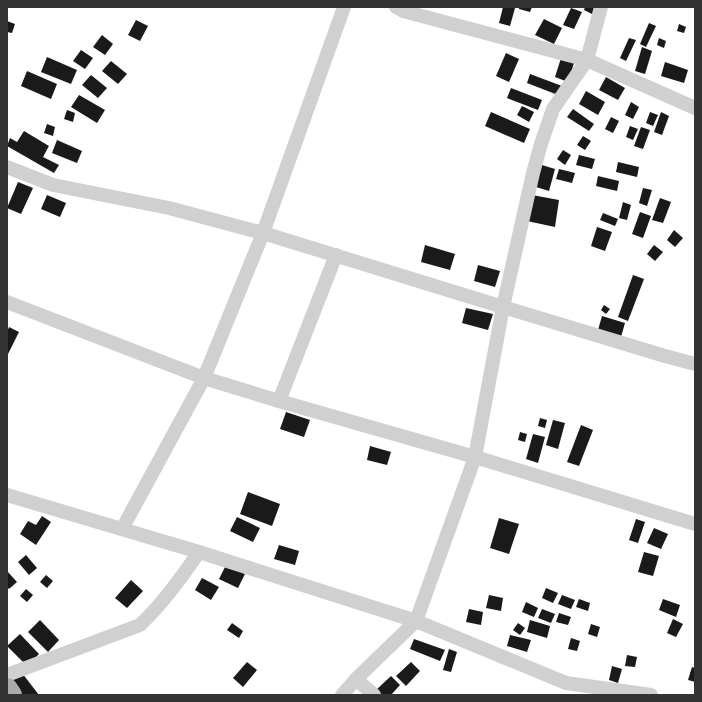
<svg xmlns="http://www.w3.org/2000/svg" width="702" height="702" viewBox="0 0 702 702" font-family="'Alegreya Sans',sans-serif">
  <rect width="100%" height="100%" fill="#fff"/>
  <g fill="#1a1a1a">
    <polygon points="503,7 515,8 510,26 499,23"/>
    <polygon points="519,7 532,7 530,12 519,9"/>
    <polygon points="585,7 598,7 594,15 584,10"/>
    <polygon points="571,8 582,12 574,29 563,25"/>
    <polygon points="544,19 562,28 554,44 535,35"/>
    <polygon points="136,20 148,26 140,41 128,35"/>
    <polygon points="7,21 15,24 12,33 7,32"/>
    <polygon points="649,23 656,26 646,47 640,44"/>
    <polygon points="679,24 686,27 684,33 677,31"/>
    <polygon points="102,35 113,44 105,55 93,47"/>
    <polygon points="629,38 636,40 626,61 620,58"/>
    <polygon points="659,38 666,41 664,48 657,45"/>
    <polygon points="642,47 652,51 645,74 635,71"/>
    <polygon points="81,50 93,58 85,69 73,61"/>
    <polygon points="506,53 519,59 509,82 496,76"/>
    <polygon points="47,57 77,70 71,84 41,72"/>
    <polygon points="561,58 574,63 568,82 555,77"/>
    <polygon points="111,61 127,74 118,84 102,71"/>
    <polygon points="665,62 688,70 684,83 661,76"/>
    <polygon points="27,71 57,84 51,99 21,86"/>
    <polygon points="530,74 562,86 558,95 527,83"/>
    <polygon points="91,75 107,88 98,98 82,85"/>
    <polygon points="606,77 625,88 618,100 599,90"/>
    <polygon points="511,88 542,100 538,110 507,98"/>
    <polygon points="586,91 605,102 598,115 579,104"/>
    <polygon points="79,95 105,110 97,123 71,107"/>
    <polygon points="631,102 639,107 633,119 625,115"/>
    <polygon points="522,106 534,112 529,122 517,115"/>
    <polygon points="573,109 594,124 589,131 567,117"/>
    <polygon points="67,110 75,113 73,122 64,119"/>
    <polygon points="491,112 530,129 524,143 485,126"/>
    <polygon points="650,112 658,115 653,126 646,123"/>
    <polygon points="661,112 669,116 662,135 654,132"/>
    <polygon points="611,117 619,121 613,133 605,129"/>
    <polygon points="47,124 55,127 53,136 44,133"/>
    <polygon points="630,126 638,129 633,140 626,137"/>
    <polygon points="641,127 650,130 643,149 634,146"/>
    <polygon points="24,131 49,146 43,157 59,165 54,173 7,146 10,138 17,142"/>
    <polygon points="583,136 591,141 585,150 577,145"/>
    <polygon points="57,140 82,151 77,163 52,153"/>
    <polygon points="563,150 571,155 565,165 557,159"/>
    <polygon points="579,155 595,159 592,169 576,165"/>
    <polygon points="618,162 639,167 637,177 616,172"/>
    <polygon points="542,165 555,169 549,191 536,187"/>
    <polygon points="559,169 575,173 572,183 556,179"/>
    <polygon points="598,176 619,181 617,191 596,186"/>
    <polygon points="18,182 33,188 21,214 7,208"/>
    <polygon points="643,188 652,190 647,206 639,203"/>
    <polygon points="47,195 66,203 60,217 41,209"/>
    <polygon points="532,195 559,200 555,227 527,221"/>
    <polygon points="660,198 671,202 663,223 652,220"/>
    <polygon points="623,202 631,205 627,220 619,218"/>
    <polygon points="640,212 651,216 643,238 632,234"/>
    <polygon points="603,213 618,219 615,226 600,220"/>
    <polygon points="597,227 612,232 605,251 591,246"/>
    <polygon points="674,230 683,238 675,247 667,240"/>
    <polygon points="425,245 455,254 450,270 421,262"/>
    <polygon points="654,245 663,252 655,261 647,254"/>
    <polygon points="478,265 500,271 495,287 474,281"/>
    <polygon points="633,275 644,279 628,321 618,317"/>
    <polygon points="604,305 610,309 606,314 601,310"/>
    <polygon points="466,308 493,314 488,330 462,323"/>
    <polygon points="602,316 625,323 621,337 598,330"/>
    <polygon points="9,327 19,332 8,354 7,354 7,332"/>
    <polygon points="286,412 310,420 304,437 280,429"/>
    <polygon points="540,418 547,420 545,428 538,426"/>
    <polygon points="553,420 565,423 558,449 546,445"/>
    <polygon points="581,425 593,430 579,466 567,462"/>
    <polygon points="520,432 527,434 525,442 518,440"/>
    <polygon points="533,434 545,437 538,463 526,459"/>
    <polygon points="370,446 391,452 387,465 367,460"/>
    <polygon points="248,492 280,504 272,526 240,514"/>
    <polygon points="42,516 51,522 36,545 20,534 28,521 36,525"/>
    <polygon points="237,517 260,528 253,542 230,531"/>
    <polygon points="499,518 519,524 509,554 490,548"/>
    <polygon points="636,519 645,522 638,543 629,540"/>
    <polygon points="654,528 668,534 661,549 647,543"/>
    <polygon points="279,545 299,551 295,565 274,559"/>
    <polygon points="644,552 659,556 653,576 638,572"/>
    <polygon points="26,555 37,568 29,575 18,562"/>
    <polygon points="226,565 245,574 238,588 219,579"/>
    <polygon points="7,571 17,582 9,589 7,587"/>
    <polygon points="46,575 53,581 47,588 40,582"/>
    <polygon points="202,578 219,587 211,600 195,590"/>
    <polygon points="131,580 143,591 127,608 115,598"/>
    <polygon points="546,588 558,593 553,603 542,598"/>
    <polygon points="26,589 33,595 27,602 20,596"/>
    <polygon points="489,595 503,598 501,611 486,608"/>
    <polygon points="562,595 575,600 571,609 558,604"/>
    <polygon points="579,599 590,603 588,611 576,607"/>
    <polygon points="663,599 680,605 676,617 659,610"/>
    <polygon points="526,602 538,608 534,617 522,612"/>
    <polygon points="469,609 483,612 481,625 466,622"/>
    <polygon points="542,609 555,614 551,623 538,618"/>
    <polygon points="559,613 571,617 568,625 556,622"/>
    <polygon points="673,619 683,624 676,637 667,633"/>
    <polygon points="40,620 59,640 48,652 28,632"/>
    <polygon points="530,620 550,626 547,638 527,632"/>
    <polygon points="232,623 243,631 239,638 227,630"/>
    <polygon points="518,623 525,628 520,635 513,630"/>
    <polygon points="591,624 600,627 597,637 588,634"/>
    <polygon points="20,634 39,654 27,666 7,646"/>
    <polygon points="510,635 531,640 527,652 507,646"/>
    <polygon points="571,638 580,641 577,651 568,649"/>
    <polygon points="414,639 445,650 440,661 410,649"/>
    <polygon points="449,649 457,652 451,672 443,670"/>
    <polygon points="627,655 637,657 635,667 625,666"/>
    <polygon points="247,662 257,670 243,687 233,678"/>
    <polygon points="411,662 420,671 406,686 396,676"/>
    <polygon points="612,666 622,669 618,683 609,680"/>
    <polygon points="692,667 695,668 695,682 688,680"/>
    <polygon points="22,673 39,695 20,695 10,682"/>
    <polygon points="391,676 400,685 391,695 381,695 376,690"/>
  </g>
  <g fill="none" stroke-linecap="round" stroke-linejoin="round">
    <g stroke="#d0d0d0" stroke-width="14">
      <polyline points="396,7 403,11 587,60 695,108"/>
      <polyline points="7,167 53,185 169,208 263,233 503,307 665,356 695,364"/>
      <polyline points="7,302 204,378 279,401 475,457 695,524"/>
      <polyline points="279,401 336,255"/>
      <polyline points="7,495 199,552 416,621 566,683 651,695"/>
      <polyline points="122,529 204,378 263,233 344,7"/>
      <path d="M7,675L140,625C163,603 181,578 199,552"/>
      <polyline points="356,679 374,695"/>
      <polyline points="342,695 356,679 416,621 475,457 503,307 533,173 541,144 553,109 587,60 601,7"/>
    </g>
    <polyline stroke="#ababab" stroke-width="22" points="7,689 11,695"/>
  </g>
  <rect width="702" height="702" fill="none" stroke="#333333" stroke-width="16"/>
</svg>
